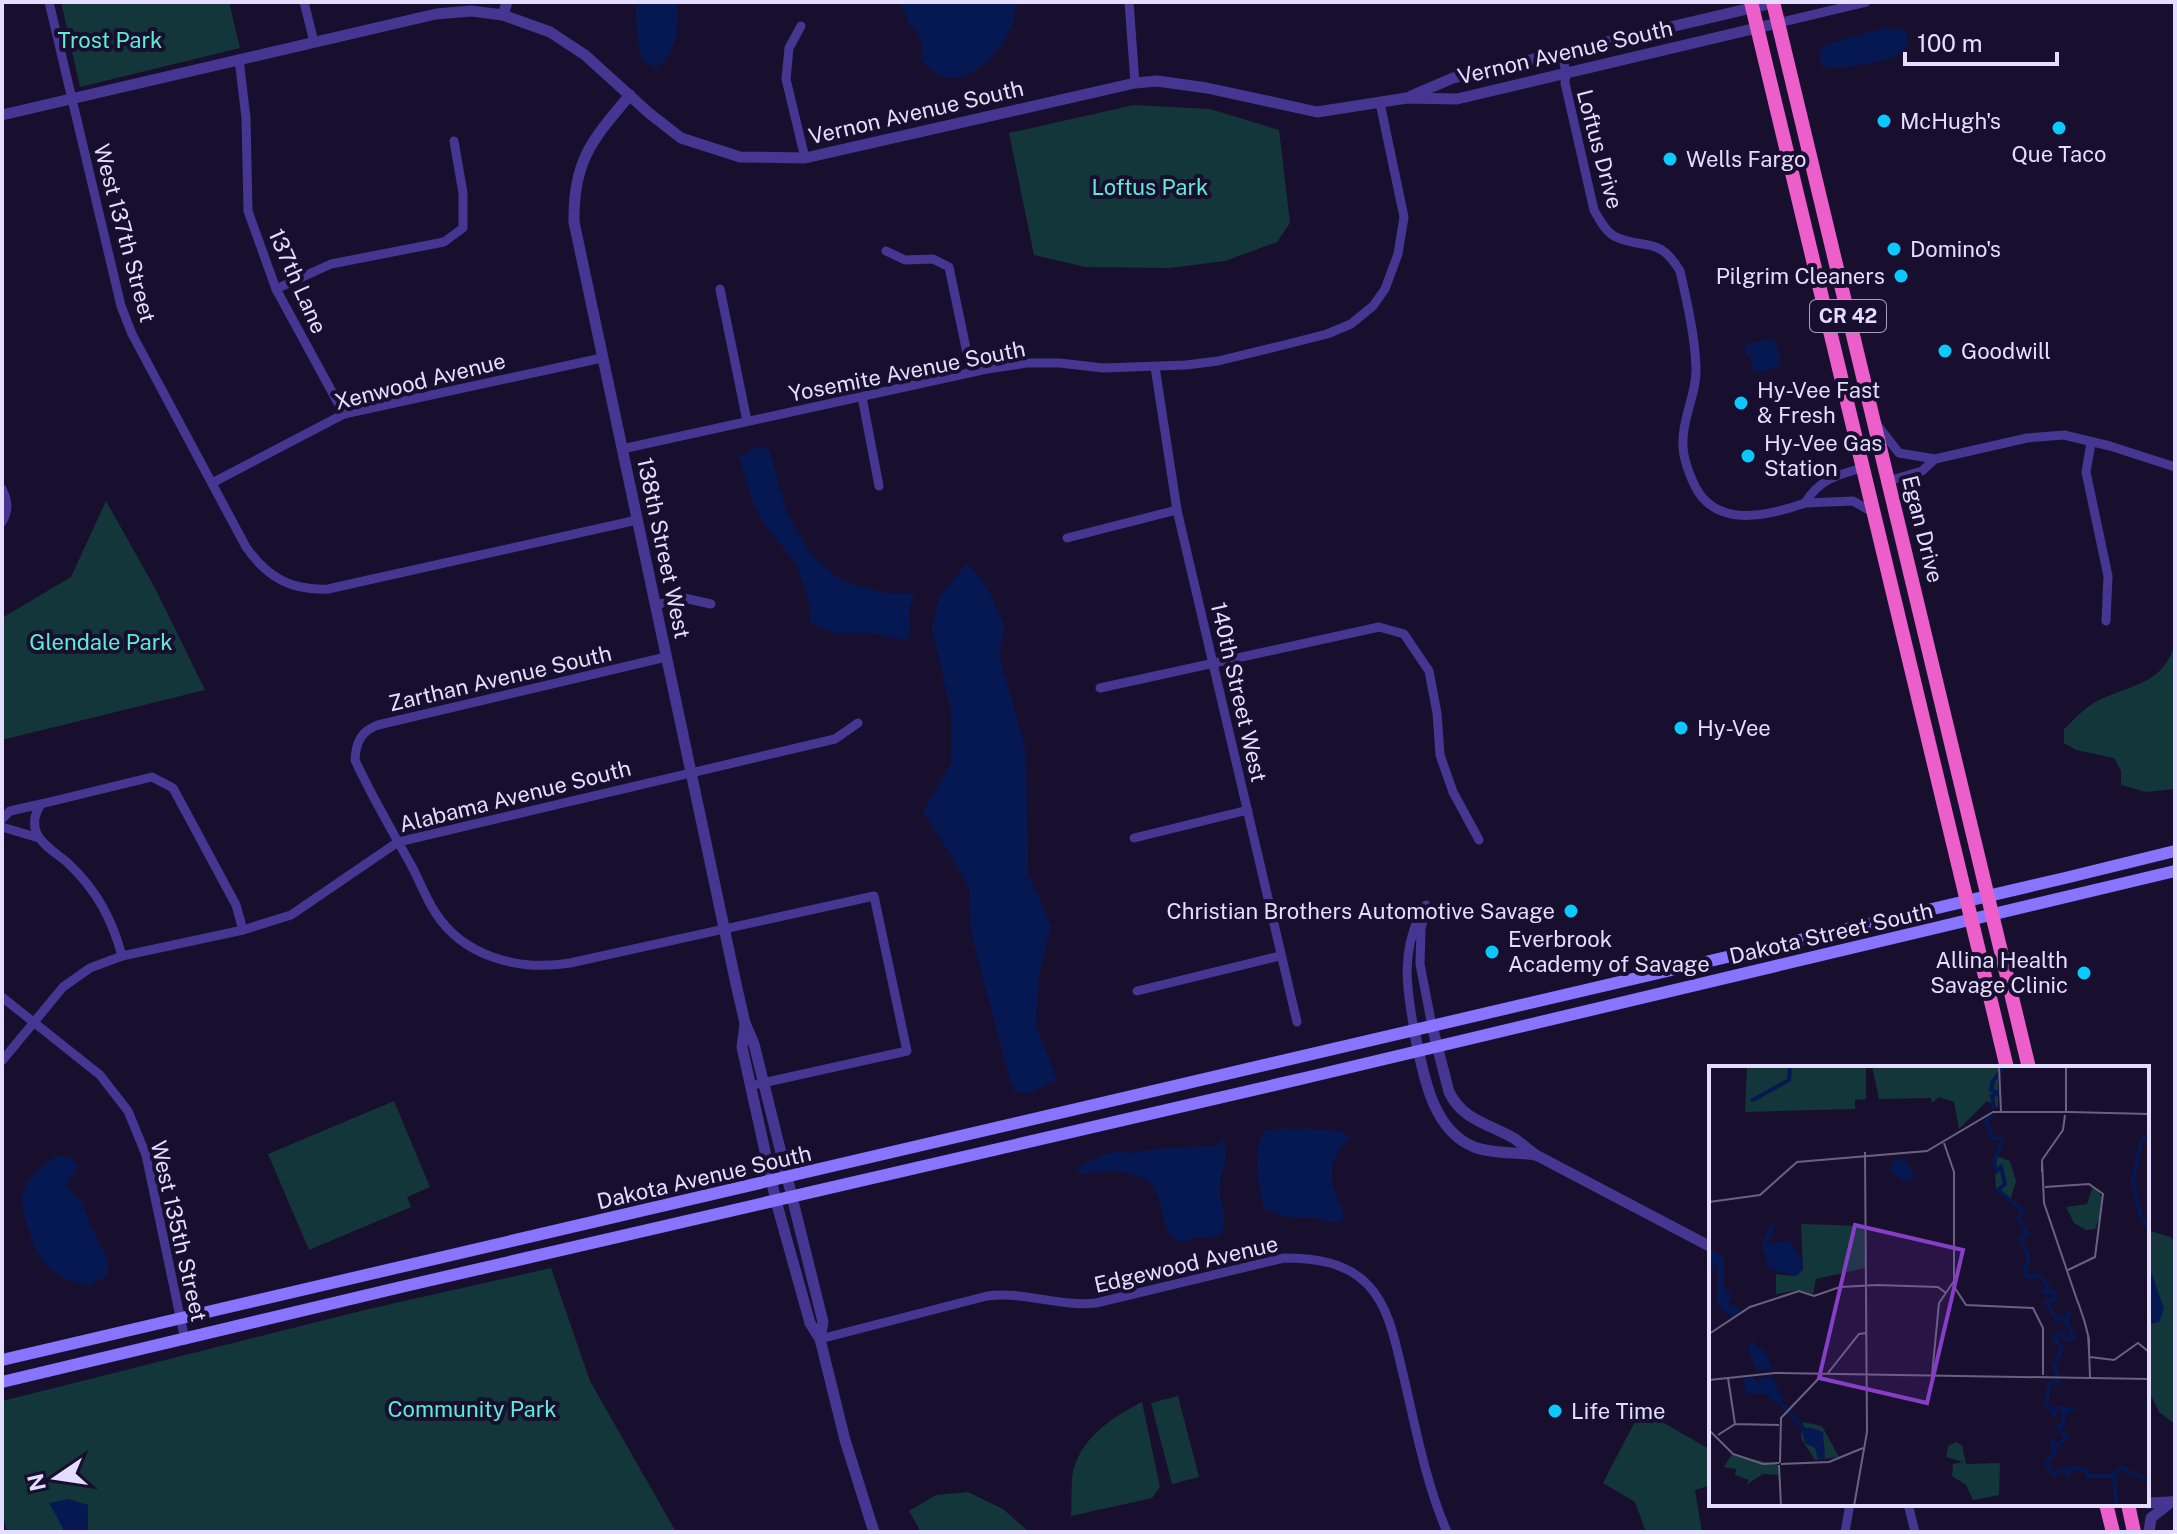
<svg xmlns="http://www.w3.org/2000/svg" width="2177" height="1534" viewBox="0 0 2177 1534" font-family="'Public Sans',sans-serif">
  <rect width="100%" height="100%" fill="#180f2f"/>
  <g fill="#12363a">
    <polygon points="61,2 229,2 240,48 80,87"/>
    <polygon points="1134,105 1210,109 1279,130 1290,223 1277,242 1225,261 1170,268 1085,267 1034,255 1009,133"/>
    <polygon points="106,501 156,590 205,690 2,740 2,618 71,577"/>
    <path d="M2175,641V789L2146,792L2121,785V771L2114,758L2076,750L2064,743V729C2075,719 2086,706 2099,700C2131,685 2167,683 2175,641Z"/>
    <polygon points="394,1101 430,1187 407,1197 411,1207 309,1250 268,1154"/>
    <polygon points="2147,1230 2171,1237 2175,1243 2175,1424 2159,1412 2147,1387"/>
    <polygon points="551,1268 590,1381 676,1532 7,1532 2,1512 2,1401 369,1309"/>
    <polygon points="1178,1396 1199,1477 1172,1484 1151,1403"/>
    <path d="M1142,1402L1160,1487L1152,1498L1071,1516C1072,1503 1071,1490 1072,1478C1077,1440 1111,1418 1142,1402Z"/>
    <polygon points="1641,1410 1711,1450 1711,1485 1695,1490 1702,1532 1646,1532 1635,1502 1603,1483"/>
    <polygon points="968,1492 1003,1509 1029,1532 921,1532 909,1511 936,1495"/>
  </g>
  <g fill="#061851">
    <path d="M636,2H678C677,28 679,52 656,68L642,60L637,34Z"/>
    <path d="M898,2H1017C1015,12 1014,24 1009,33C991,66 949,101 921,58C924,42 921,34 908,24L906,13Z"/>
    <polygon points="1885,28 1902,29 1907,34 1908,46 1898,55 1886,60 1843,68 1821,67 1820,51 1827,44"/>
    <path d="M1767,339L1775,342C1784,363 1782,372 1756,371L1753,369L1750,356H1746V345Z"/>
    <polygon points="760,445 770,451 787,514 811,554 842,581 888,594 915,593 909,608 910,635 906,640 871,633 832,633 811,623 808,598 797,565 764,524 752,500 739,457"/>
    <polygon points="967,563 984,582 1005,626 999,654 1026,751 1028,873 1051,925 1039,974 1036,1025 1057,1080 1030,1093 1013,1091 971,933 969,889 949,852 923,812 951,763 951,712 932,628 939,597"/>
    <path d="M1276,1129C1292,1129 1342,1127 1351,1137C1335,1151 1327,1168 1334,1189C1337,1200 1344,1208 1343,1220C1331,1226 1323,1217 1310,1218C1293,1218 1280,1217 1264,1209C1258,1186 1252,1153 1264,1131Z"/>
    <path d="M1224,1139C1230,1155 1220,1172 1220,1189C1220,1205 1228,1216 1222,1233C1208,1241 1207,1236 1193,1238C1187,1240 1182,1244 1176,1240C1157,1229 1169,1189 1140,1177C1131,1173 1113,1170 1104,1171C1094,1171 1089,1175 1080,1174L1077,1168L1105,1154L1122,1151L1128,1153L1165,1148L1217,1146Z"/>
    <path d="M56,1156L71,1157L78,1166L66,1186L83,1203L88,1220L108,1261V1275L88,1286C49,1275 37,1263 27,1224C24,1215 20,1201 23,1193C28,1176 43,1166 56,1156Z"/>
    <polygon points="2147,1271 2152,1274 2164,1309 2159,1322 2147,1325"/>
    <polygon points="69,1499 88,1505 88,1532 65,1532 49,1503"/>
  </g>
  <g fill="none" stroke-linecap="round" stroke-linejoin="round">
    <g stroke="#453692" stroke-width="9">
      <path d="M49,2L121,306L132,334L246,547C267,577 291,591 328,589L637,520"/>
      <polyline points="304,2 314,42"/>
      <polyline points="1129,2 1135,83"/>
      <polyline points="1778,23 1866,2"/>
      <polyline points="801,26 789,48 786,79 805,158"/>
      <path d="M1561,51L1566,72L1565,83L1594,210C1599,219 1605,231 1614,236C1644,251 1658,234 1680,271C1687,302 1695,336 1696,368C1697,393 1683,416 1683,440C1682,454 1687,469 1693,482C1713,529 1766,517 1805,503"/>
      <polyline points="239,59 246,118 248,211 276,289 344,414"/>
      <polyline points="886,251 905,260 933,259 949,267 971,372"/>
      <polyline points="276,289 331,264 444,242 463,228 463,193 454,141"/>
      <polyline points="720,289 747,421"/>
      <polyline points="1155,367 1177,510 1297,1022"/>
      <polyline points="862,397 879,486"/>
      <polyline points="1878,426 1899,453 1935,459 1922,471 1888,481"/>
      <polyline points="2091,443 2086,472 2108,576 2106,621"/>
      <polyline points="622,449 987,369 1027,363 1060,363 1103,368 1186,365 1218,361 1280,346 1327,334 1351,324 1373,306 1385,289 1398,254 1404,217 1380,103"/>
      <polyline points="1935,459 2027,438 2064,435 2110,446 2175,467"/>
      <path d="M1863,468C1839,474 1818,480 1805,503L1853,501L1874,513"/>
      <polyline points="212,483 344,414 602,358"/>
      <path d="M2,489C8,501 9,510 2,522"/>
      <polyline points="1067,538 1177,510"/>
      <polyline points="655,605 684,598 711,604"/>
      <path d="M666,657L378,725C361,731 356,742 355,760C371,795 391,829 410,863C419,879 425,897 435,912C464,958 520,971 570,963L874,896L907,1051L758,1084"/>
      <polyline points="1100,688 1379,627 1404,634 1429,671 1437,713 1440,755 1453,792 1479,840"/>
      <polyline points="2,819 10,811 41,804"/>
      <polyline points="2,827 39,838"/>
      <polyline points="1134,838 1248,810"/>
      <polyline points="1426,905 1421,929 1420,964 1432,1026"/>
      <path d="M122,956C112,919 97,891 69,864C59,855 43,846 37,834C32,823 35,813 41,804L152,777L173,788L236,905L243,930"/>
      <polyline points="1137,991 1280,956"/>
      <polyline points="2,997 100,1075 128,1111 146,1155 185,1340"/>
      <path d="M1414,1030C1407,989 1401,955 1419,917"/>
      <polyline points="2,1061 63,987 90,968 122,956 243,930 291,915 398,842 835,739 858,723"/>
      <path d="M820,1339L987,1296C1024,1291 1059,1307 1096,1303L1284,1258C1315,1258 1347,1262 1369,1286C1391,1310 1396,1347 1404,1378C1416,1430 1426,1483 1447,1532"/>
      <polyline points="1908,1504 1915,1532"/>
      <polyline points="1845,1532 1850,1504"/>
    </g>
    <g stroke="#453692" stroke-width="11">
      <polyline points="503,15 507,2"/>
      <path d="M630,95C592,140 573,161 574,222L736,984L745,1023L754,1044L823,1322L820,1339"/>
      <polyline points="1411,96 1453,78 1773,3"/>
      <polyline points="2,115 436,14 471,11 503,15 550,32 585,55 649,113 681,138 740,157 805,158 1135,83 1157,81 1207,88 1317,112 1407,98 1457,99 1778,23"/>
      <polyline points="745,1024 742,1047 776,1201 810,1323 820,1339 845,1440 874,1532"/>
      <path d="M1432,1026L1449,1092C1463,1121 1490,1124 1515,1139C1522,1144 1529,1150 1536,1155L1711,1247"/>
      <path d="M1414,1030C1423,1070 1430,1129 1474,1147C1493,1154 1515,1152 1535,1155"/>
      <polyline points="2147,1503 2171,1502"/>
      <polyline points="2149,1532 2151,1518 2171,1502"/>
    </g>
    <g stroke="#8874ff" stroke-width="12">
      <polyline points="2,1360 2065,878 2175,851"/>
      <polyline points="2,1382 401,1287 1309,1077 2175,871"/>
    </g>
    <g stroke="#ec5eca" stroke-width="14">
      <polyline points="1751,2 2007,1068"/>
      <polyline points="1773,2 2029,1068"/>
      <polyline points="2106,1504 2113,1532"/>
      <polyline points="2128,1504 2134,1532"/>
    </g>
  </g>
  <g fill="#09c9ff" stroke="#180f2f" stroke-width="3">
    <circle cx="1884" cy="121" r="8"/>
    <circle cx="2059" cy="128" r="8"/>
    <circle cx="1670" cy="159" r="8"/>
    <circle cx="1894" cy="249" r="8"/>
    <circle cx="1901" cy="276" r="8"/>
    <circle cx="1945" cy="351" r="8"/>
    <circle cx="1741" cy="403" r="8"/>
    <circle cx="1748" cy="456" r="8"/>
    <circle cx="1681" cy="728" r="8"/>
    <circle cx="1571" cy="911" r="8"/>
    <circle cx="1492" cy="952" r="8"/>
    <circle cx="2084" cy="973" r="8"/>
    <circle cx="1555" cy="1411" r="8"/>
  </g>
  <g text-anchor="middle" stroke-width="8" stroke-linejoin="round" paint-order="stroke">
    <rect fill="#180f2f" stroke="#a89fc1" stroke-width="2" x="1810" y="300" width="76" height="32" rx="6"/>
    <g font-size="20" font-weight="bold" fill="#e5ddff">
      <text x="1848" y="323">CR 42</text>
    </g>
    <g font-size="22" fill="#5cecd9" stroke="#180f2f">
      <text x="110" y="48">Trost Park</text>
      <text x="1150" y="195">Loftus Park</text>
      <text x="101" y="650">Glendale Park</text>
      <text x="472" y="1417">Community Park</text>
    </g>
    <g font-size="22" fill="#e5ddff" stroke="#180f2f">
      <text transform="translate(1565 52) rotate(-13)" y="8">Vernon Avenue South</text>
      <text transform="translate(916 112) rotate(-13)" y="8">Vernon Avenue South</text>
      <text transform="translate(1600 149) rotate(75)" y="8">Loftus Drive</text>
      <text transform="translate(125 233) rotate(75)" y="8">West 137th Street</text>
      <text transform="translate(298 281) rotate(66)" y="8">137th Lane</text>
      <text transform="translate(907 371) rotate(-11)" y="8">Yosemite Avenue South</text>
      <text transform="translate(420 381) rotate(-14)" y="8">Xenwood Avenue</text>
      <text transform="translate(1923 529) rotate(76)" y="8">Egan Drive</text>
      <text transform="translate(664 548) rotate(78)" y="8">138th Street West</text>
      <text transform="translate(500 678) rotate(-13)" y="8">Zarthan Avenue South</text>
      <text transform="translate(1239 692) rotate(77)" y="8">140th Street West</text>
      <text transform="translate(515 796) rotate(-14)" y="8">Alabama Avenue South</text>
      <text transform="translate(1831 933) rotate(-13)" y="8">Dakota Street South</text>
      <text transform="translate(704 1177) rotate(-13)" y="8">Dakota Avenue South</text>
      <text transform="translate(179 1231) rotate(77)" y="8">West 135th Street</text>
      <text transform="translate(1186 1264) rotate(-13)" y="8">Edgewood Avenue</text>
    </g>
    <g font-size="22" fill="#e5ddff" stroke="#180f2f" text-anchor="start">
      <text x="1900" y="129">McHugh's</text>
      <text x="2059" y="162" text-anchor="middle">Que Taco</text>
      <text x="1686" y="167">Wells Fargo</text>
      <text x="1910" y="257">Domino's</text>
      <text x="1885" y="284" text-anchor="end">Pilgrim Cleaners</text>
      <text x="1961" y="359">Goodwill</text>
      <text x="1757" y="398">Hy-Vee Fast<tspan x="1757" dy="25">&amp; Fresh</tspan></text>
      <text x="1764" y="451">Hy-Vee Gas<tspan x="1764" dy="25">Station</tspan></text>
      <text x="1697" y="736">Hy-Vee</text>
      <text x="1555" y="919" text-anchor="end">Christian Brothers Automotive Savage</text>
      <text x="1508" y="947">Everbrook<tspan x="1508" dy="25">Academy of Savage</tspan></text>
      <text x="2068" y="968" text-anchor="end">Allina Health<tspan x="2068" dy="25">Savage Clinic</tspan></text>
      <text x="1571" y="1419">Life Time</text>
    </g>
  </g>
  <g transform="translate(1709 1066)">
    <rect width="440" height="440" fill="#180f2f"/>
    <path d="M157,0V33L146,34V43L36,46L38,2ZM163,0H289V42L278,35L250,63L245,36L230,31L223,37L222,32L170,33ZM285,89L301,95L307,115L302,132L287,123ZM384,120L393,131V146L386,163L377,164L365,157L357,141L378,138ZM92,158L155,160L156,202L107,213L104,228L90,224L67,228V208L86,210L94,204ZM94,356L113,360L130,391L106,394L92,372ZM247,376L253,379L257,398L291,397L290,429L264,434L257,419L243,410L244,398L254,396L237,391L239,380ZM23,388L69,399L70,409L54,408L37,419L40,414L26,409L27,403L15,401Z" fill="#12363a"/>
    <path d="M196,93L206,110L197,116L181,106L185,94ZM67,157L59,179L80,174L92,192L93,204L87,210L60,203L53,179L60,160ZM0,183L15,191V223L23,229L19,237L32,244L23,252L8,238V198L0,204ZM44,273L49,283H56L63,303L47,304L39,283ZM43,311L52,318L51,312L63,311L74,334L66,337L57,328L37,327L34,314ZM100,361L114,366L116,392L109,393L106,382L96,377L93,365Z" fill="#061851"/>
    <path fill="none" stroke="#061851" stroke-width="4" d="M42,35L80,14L81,0M285,43L283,30L290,27L282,24L284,15L296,0M282,50L277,55L284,72L293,74L285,97L288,105L292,101L296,118L289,124L314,145L310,152L319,168L311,172L320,191L315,207L321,212L328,208L340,221L334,225L346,227V233L337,235L348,254L360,248L357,256L365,271L359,274L351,266L345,272L353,282L345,300L351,315L340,318L337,338L345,348L348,342L362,344L354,348V359H348L358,372L348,379L343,376L346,387L337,396L344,408L357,403L360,408L364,402L377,404L379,410H405L407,440M440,69L432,75L424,115L431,148L440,161M69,334L96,364M403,409L413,402L440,415"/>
    <path fill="none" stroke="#6a6182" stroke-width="2" d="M290,0L292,46M357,0V45M360,46L440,48M333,94L354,64L356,49M333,106V94L335,137L369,237M336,121L380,118L394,128L386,191L359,204M0,136L51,129L88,96L218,85L284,46H360M244,219L257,239L324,242L334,262V309M369,236L376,257L380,273V284L379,269M0,268L41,241L90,225L105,230L131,221L168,219L229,221L237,227M380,284L381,311M381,291L405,294L429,277L440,286M119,307L150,268L158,267M223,309L230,237L245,215V106L235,77M0,314L66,307L440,313M26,358L70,359M0,364L24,388L54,398L70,397M9,369L26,358L19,312M71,397L72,352L113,309M72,398L120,396L154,382M70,399L72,440M145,440L158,366L156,86"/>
    <path fill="#863ec5" fill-opacity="0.15" stroke="#863ec5" stroke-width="4" d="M146,159L254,184L218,337L110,312Z"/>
    <rect width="440" height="440" fill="none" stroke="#e5ddff" stroke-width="4"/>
  </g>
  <rect width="2177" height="1534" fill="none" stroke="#e5ddff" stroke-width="8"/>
  <g transform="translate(56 1478) rotate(257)" stroke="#180f2f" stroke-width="6" paint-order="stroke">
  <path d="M0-6L14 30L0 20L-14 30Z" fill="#e5ddff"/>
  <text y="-12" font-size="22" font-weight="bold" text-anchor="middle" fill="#e5ddff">N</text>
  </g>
  <path d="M1905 52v12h152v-12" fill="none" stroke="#e5ddff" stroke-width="4"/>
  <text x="1917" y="52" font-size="24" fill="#e5ddff" stroke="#180f2f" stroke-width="6" paint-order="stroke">100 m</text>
</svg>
